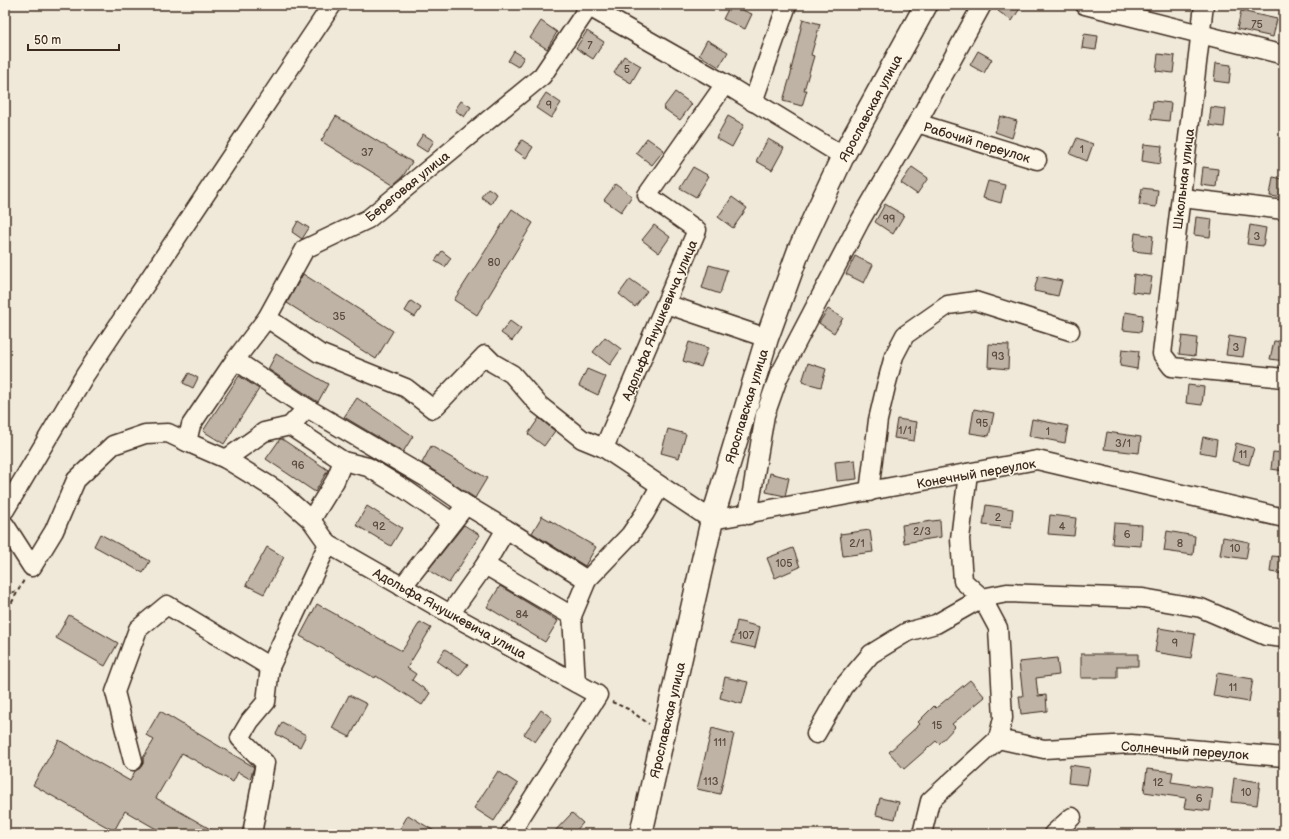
<svg xmlns="http://www.w3.org/2000/svg" width="1289" height="839" viewBox="0 0 1289 839" font-family="'Balsamiq Sans',sans-serif">
  <rect width="100%" height="100%" fill="#f0e9d9"/>
  <filter id="ink" filterUnits="userSpaceOnUse"><feTurbulence type="fractalNoise" baseFrequency=".025" numOctaves="2"/><feDisplacementMap in="SourceGraphic" scale="8" xChannelSelector="R" yChannelSelector="G"/><feConvolveMatrix kernelMatrix="1 2 1 2 8 2 1 2 1" color-interpolation-filters="sRGB"/></filter>
  <g filter="url(#ink)">
    <g fill="#beb3a4" stroke="#3b2a1e">
      <polygon points="730,5 752,14 745,29 723,19"/>
      <polygon points="1002,5 1022,5 1012,21 998,11"/>
      <polygon points="1241,11 1277,19 1273,37 1237,29"/>
      <polygon points="803,19 820,24 811,55 814,56 804,90 807,90 802,106 783,101 792,70 791,70"/>
      <polygon points="541,21 557,32 547,49 530,38"/>
      <polygon points="587,31 604,42 593,59 576,48"/>
      <polygon points="1084,34 1098,36 1096,50 1082,48"/>
      <polygon points="707,40 728,52 719,67 699,55"/>
      <polygon points="514,51 524,57 518,67 508,61"/>
      <polygon points="978,51 992,59 984,73 970,65"/>
      <polygon points="1158,54 1175,56 1173,73 1156,71"/>
      <polygon points="624,56 641,66 631,83 614,73"/>
      <polygon points="1216,63 1231,65 1229,83 1214,81"/>
      <polygon points="675,92 692,104 680,120 663,108"/>
      <polygon points="546,93 561,103 551,118 536,108"/>
      <polygon points="461,101 471,107 464,117 455,110"/>
      <polygon points="1153,101 1171,103 1169,121 1151,119"/>
      <polygon points="1211,107 1226,109 1224,127 1209,125"/>
      <polygon points="336,116 412,162 403,176 393,185 321,141"/>
      <polygon points="728,116 744,125 732,147 716,138"/>
      <polygon points="1000,116 1017,121 1012,138 995,132"/>
      <polygon points="423,134 434,141 427,152 416,145"/>
      <polygon points="647,138 664,150 652,165 636,153"/>
      <polygon points="1077,138 1093,144 1087,161 1070,154"/>
      <polygon points="768,139 784,148 772,170 756,161"/>
      <polygon points="522,140 533,147 526,158 515,150"/>
      <polygon points="1144,144 1162,146 1160,164 1142,161"/>
      <polygon points="693,167 709,176 696,197 680,188"/>
      <polygon points="912,167 928,178 917,194 901,183"/>
      <polygon points="1203,167 1218,169 1216,187 1201,185"/>
      <polygon points="1273,177 1284,179 1284,198 1270,196"/>
      <polygon points="988,181 1005,185 1001,203 983,198"/>
      <polygon points="616,184 632,196 621,212 604,200"/>
      <polygon points="488,188 497,194 491,204 481,197"/>
      <polygon points="1142,188 1158,190 1156,207 1139,205"/>
      <polygon points="732,197 747,208 733,228 718,217"/>
      <polygon points="885,204 904,215 893,234 875,222"/>
      <polygon points="512,209 533,223 477,315 454,300"/>
      <polygon points="1196,217 1212,219 1210,237 1194,235"/>
      <polygon points="298,221 309,228 302,239 292,232"/>
      <polygon points="654,225 670,237 659,253 642,240"/>
      <polygon points="1250,225 1266,228 1263,246 1247,244"/>
      <polygon points="1135,233 1153,236 1151,253 1133,251"/>
      <polygon points="442,251 451,258 445,267 435,261"/>
      <polygon points="855,256 873,265 864,283 846,274"/>
      <polygon points="709,265 727,270 720,294 702,288"/>
      <polygon points="303,274 393,331 376,359 287,303"/>
      <polygon points="1134,274 1152,277 1149,294 1132,292"/>
      <polygon points="1038,276 1062,281 1058,296 1034,291"/>
      <polygon points="630,279 647,291 635,307 619,294"/>
      <polygon points="411,301 421,308 415,317 405,311"/>
      <polygon points="828,309 843,318 834,333 819,323"/>
      <polygon points="1125,312 1143,315 1141,332 1123,330"/>
      <polygon points="510,321 521,329 512,341 501,333"/>
      <polygon points="1182,336 1197,338 1195,356 1179,354"/>
      <polygon points="1229,336 1246,339 1243,357 1226,355"/>
      <polygon points="605,337 621,349 610,365 593,352"/>
      <polygon points="1274,341 1284,342 1284,361 1270,359"/>
      <polygon points="689,342 708,348 701,367 683,361"/>
      <polygon points="989,344 1009,345 1008,369 988,367"/>
      <polygon points="1122,349 1139,351 1137,369 1120,366"/>
      <polygon points="276,354 328,384 318,402 268,369"/>
      <polygon points="808,363 826,369 821,387 802,382"/>
      <polygon points="587,369 606,377 598,395 579,386"/>
      <polygon points="189,373 198,378 193,388 183,383"/>
      <polygon points="239,376 259,389 224,444 203,431"/>
      <polygon points="1188,385 1204,387 1202,405 1186,403"/>
      <polygon points="357,398 413,436 403,452 344,417"/>
      <polygon points="974,409 994,413 989,436 970,433"/>
      <polygon points="539,418 555,431 544,446 528,434"/>
      <polygon points="897,419 917,422 914,441 894,438"/>
      <polygon points="1032,419 1068,426 1065,443 1029,436"/>
      <polygon points="668,429 686,434 679,458 661,453"/>
      <polygon points="1107,432 1141,437 1139,453 1104,449"/>
      <polygon points="1203,437 1217,440 1215,455 1200,452"/>
      <polygon points="280,439 282,439 328,470 315,492 266,459"/>
      <polygon points="1236,443 1254,448 1249,465 1232,461"/>
      <polygon points="431,446 487,478 475,498 422,463"/>
      <polygon points="1273,452 1284,453 1284,471 1271,469"/>
      <polygon points="855,460 857,479 837,481 835,462"/>
      <polygon points="770,473 789,478 785,496 766,492"/>
      <polygon points="986,505 1013,509 1011,528 983,525"/>
      <polygon points="367,506 402,528 391,546 356,525"/>
      <polygon points="1050,515 1076,518 1074,536 1048,534"/>
      <polygon points="542,516 596,547 585,566 532,533"/>
      <polygon points="940,520 941,537 904,543 902,525"/>
      <polygon points="1114,523 1142,525 1141,546 1112,544"/>
      <polygon points="464,525 480,535 449,583 428,570"/>
      <polygon points="870,530 873,552 843,556 840,534"/>
      <polygon points="1167,531 1195,536 1193,555 1164,551"/>
      <polygon points="100,534 150,561 143,573 94,546"/>
      <polygon points="1223,537 1249,542 1246,559 1220,555"/>
      <polygon points="267,547 284,557 264,594 246,585"/>
      <polygon points="793,548 800,567 775,578 767,558"/>
      <polygon points="1272,556 1284,557 1284,574 1270,572"/>
      <polygon points="500,586 558,621 545,642 487,607"/>
      <polygon points="317,604 402,651 420,622 431,628 407,668 416,674 412,680 430,693 422,705 376,676 375,678 300,636"/>
      <polygon points="69,615 118,643 105,666 56,638"/>
      <polygon points="737,621 760,627 755,648 732,643"/>
      <polygon points="1159,628 1195,634 1191,658 1155,652"/>
      <polygon points="445,649 468,664 459,676 437,661"/>
      <polygon points="1081,654 1138,654 1138,666 1117,666 1117,678 1081,678"/>
      <polygon points="1057,658 1059,675 1036,678 1038,696 1046,695 1047,711 1021,714 1019,696 1023,696 1019,662"/>
      <polygon points="1217,673 1253,679 1249,702 1213,696"/>
      <polygon points="725,677 748,682 742,704 720,698"/>
      <polygon points="970,680 985,697 952,724 955,727 939,744 936,741 904,769 889,752 920,724 918,722 934,706 936,708"/>
      <polygon points="349,695 367,704 350,737 332,728"/>
      <polygon points="541,710 552,718 535,742 524,734"/>
      <polygon points="160,711 254,767 250,779 238,772 233,782 182,753 156,798 219,834 165,834 125,811 114,831 33,785 59,740 130,781 135,771 143,764 143,758 154,740 146,735"/>
      <polygon points="282,722 306,735 300,747 276,734"/>
      <polygon points="712,728 734,734 720,794 697,789"/>
      <polygon points="1070,765 1090,768 1087,785 1068,783"/>
      <polygon points="1147,769 1173,772 1171,782 1213,788 1210,811 1184,808 1186,798 1144,792"/>
      <polygon points="498,771 518,784 494,821 474,808"/>
      <polygon points="1234,778 1260,782 1257,805 1231,802"/>
      <polygon points="880,798 899,802 895,819 876,815"/>
      <polygon points="572,813 583,823 573,834 552,834"/>
      <polygon points="408,815 439,834 397,834"/>
    </g>
    <g fill="none" stroke-linecap="round" stroke-linejoin="round">
      <defs>
        <g id="minor">
          <polyline points="586,5 725,84 843,156"/>
          <polyline points="1085,5 1284,55"/>
          <polyline points="1204,5 1162,354 1172,367 1284,378"/>
          <polyline points="725,84 647,195 697,230 604,448 712,520 1037,460 1284,518"/>
          <polyline points="753,102 787,5"/>
          <polyline points="917,123 1037,160"/>
          <polyline points="1182,198 1284,210"/>
          <polyline points="666,304 767,338"/>
          <polyline points="267,318 319,353 406,388 433,409 485,355 493,363 512,374 539,405 582,439 604,448"/>
          <polyline points="235,360 307,408"/>
          <polyline points="290,426 343,461 335,481 311,520"/>
          <polyline points="226,459 264,432 290,426 307,408 430,480 466,505 402,587"/>
          <polyline points="343,461 368,467 406,490 452,522"/>
          <polyline points="968,473 960,539 963,581 982,598 998,628 1003,718 998,739"/>
          <polyline points="869,492 878,420 886,386 894,356 905,335 948,305 975,301 1070,331"/>
          <polyline points="5,510 85,375 332,5"/>
          <polyline points="748,515 765,415 778,378 860,221 917,123 982,5"/>
          <polyline points="5,525 32,567 54,531 76,480 113,445 145,434 168,433 187,442"/>
          <polyline points="506,529 587,580 572,616 576,683"/>
          <polyline points="485,565 572,616"/>
          <polyline points="587,580 630,535 645,513 660,486"/>
          <polyline points="450,614 485,565 506,529 466,505"/>
          <polyline points="816,734 843,687 871,654 907,632 936,624 982,598 1007,593 1143,598 1201,608 1266,636 1284,638"/>
          <polyline points="133,761 115,692 138,629 167,605 270,667 328,544"/>
          <polyline points="252,834 265,763 240,738 250,721 266,702 270,667"/>
          <polyline points="510,834 598,695 450,614 328,544 311,520 278,491 226,459 187,442 191,425 235,360 267,318 305,249 368,219 542,76 590,5"/>
          <polyline points="922,834 930,801 998,739 1044,749 1131,744 1284,757"/>
          <polyline points="1053,834 1072,817"/>
        </g>
        <polyline id="major" points="641,834 712,520 767,338 799,250 843,156 926,5"/>
      </defs>
      <use href="#minor" stroke="#3b2a1e" stroke-width="21"/>
      <use href="#major" stroke="#3b2a1e" stroke-width="25"/>
      <g stroke="#3b2a1e" stroke-width="2" stroke-dasharray="4 3" stroke-linecap="butt">
        <polyline points="5,595 16,591"/>
        <polyline points="5,615 25,578"/>
        <polyline points="612,702 628,709 649,724"/>
      </g>
      <use href="#minor" stroke="#fcf5e5" stroke-width="18"/>
      <use href="#major" stroke="#fcf5e5" stroke-width="22"/>
    </g>
  </g>
  <g text-anchor="middle" stroke-width="3" stroke-linejoin="round" paint-order="stroke">
    <g font-size="11" fill="#5c4c40">
      <text x="1257" y="28">75</text>
      <text x="590" y="49">7</text>
      <text x="627" y="73">5</text>
      <text x="549" y="109">9</text>
      <text x="1082" y="153">1</text>
      <text x="367" y="156">37</text>
      <text x="889" y="223">99</text>
      <text x="1257" y="240">3</text>
      <text x="494" y="266">80</text>
      <text x="339" y="320">35</text>
      <text x="1236" y="351">3</text>
      <text x="998" y="360">93</text>
      <text x="982" y="427">95</text>
      <text x="905" y="434">1/1</text>
      <text x="1048" y="435">1</text>
      <text x="1123" y="447">3/1</text>
      <text x="1243" y="458">11</text>
      <text x="298" y="469">96</text>
      <text x="998" y="521">2</text>
      <text x="379" y="530">92</text>
      <text x="1062" y="530">4</text>
      <text x="922" y="535">2/3</text>
      <text x="1127" y="538">6</text>
      <text x="857" y="547">2/1</text>
      <text x="1180" y="547">8</text>
      <text x="1235" y="552">10</text>
      <text x="784" y="567">105</text>
      <text x="522" y="618">84</text>
      <text x="746" y="639">107</text>
      <text x="1175" y="647">9</text>
      <text x="1233" y="691">11</text>
      <text x="937" y="729">15</text>
      <text x="720" y="746">111</text>
      <text x="711" y="785">113</text>
      <text x="1158" y="786">12</text>
      <text x="1246" y="796">10</text>
      <text x="1199" y="802">6</text>
    </g>
    <g font-size="13" fill="#3b2a1e" stroke="#fcf5e5">
      <text transform="translate(870 108) rotate(-62)" y="5">Ярославская улица</text>
      <text transform="translate(977 142) rotate(17)" y="5">Рабочий переулок</text>
      <text transform="translate(1183 179) rotate(-83)" y="5">Школьная улица</text>
      <text transform="translate(407 186) rotate(-39)" y="5">Береговая улица</text>
      <text transform="translate(659 320) rotate(-67)" y="5">Адольфа Янушкевича улица</text>
      <text transform="translate(746 406) rotate(-73)" y="5">Ярославская улица</text>
      <text transform="translate(976 473) rotate(-10)" y="5">Конечный переулок</text>
      <text transform="translate(450 613) rotate(29)" y="5">Адольфа Янушкевича улица</text>
      <text transform="translate(667 720) rotate(-77)" y="5">Ярославская улица</text>
      <text transform="translate(1185 750) rotate(4)" y="5">Солнечный переулок</text>
    </g>
  </g>
  <rect width="1289" height="839" fill="none" stroke="#fcf5e5" stroke-width="20"/>
  <rect x="10" y="10" width="1269" height="819" fill="none" stroke="#3b2a1e" stroke-width="1.5" filter="url(#ink)"/>
  <path d="M28 44v6h91v-6" fill="none" stroke="#3b2a1e" stroke-width="2"/>
  <text x="34" y="44" font-size="12" fill="#3b2a1e" stroke="#fcf5e5" stroke-width="3" paint-order="stroke">50 m</text>
</svg>
